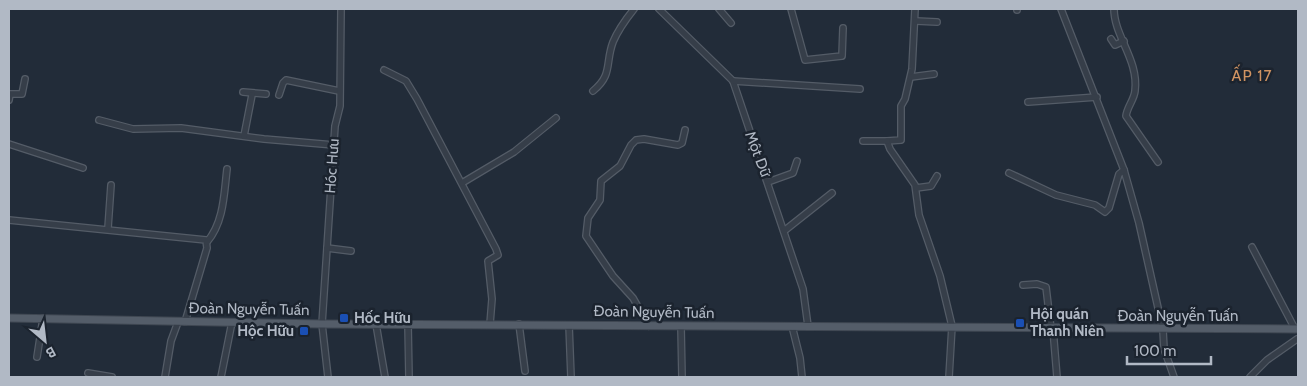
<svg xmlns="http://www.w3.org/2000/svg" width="1307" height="386" viewBox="0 0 1307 386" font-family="Cabin,sans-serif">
  <rect width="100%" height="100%" fill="#222c39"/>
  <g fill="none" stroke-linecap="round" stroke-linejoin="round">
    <defs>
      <g id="minor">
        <polyline points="659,9 733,81 803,289 808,326"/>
        <polyline points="719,9 731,23"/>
        <polyline points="791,9 805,60 842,56 843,28"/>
        <polyline points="915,9 912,69 905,99 901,106 901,140 887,141 890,149 915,185 919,215 940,276 952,326 949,377"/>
        <polyline points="1061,9 1124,170 1139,223 1163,330 1164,349 1174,377"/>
        <path d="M1114,9C1114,36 1139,60 1135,91C1134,100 1127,107 1126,116L1158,162"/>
        <polyline points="1017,10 1017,9"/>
        <polyline points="916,21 937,22"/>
        <polyline points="1111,39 1115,45 1124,41"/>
        <polyline points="384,70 406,81 417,99 496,249 498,255 488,261 492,299 490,324"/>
        <polyline points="911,77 934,74"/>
        <polyline points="733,81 860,89"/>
        <path d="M593,91C613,75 605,63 613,42C618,30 626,19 634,9"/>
        <polyline points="243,92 266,94"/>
        <polyline points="279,95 283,83 286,80 339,91"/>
        <polyline points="9,100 10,94 22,94 25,79"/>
        <polyline points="1028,102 1097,97"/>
        <polyline points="99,120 133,129 181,128 264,139 334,145"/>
        <polyline points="244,136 252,95"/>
        <polyline points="863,141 887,141"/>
        <polyline points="9,144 83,168"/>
        <polyline points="1009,173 1056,195 1095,205 1105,212 1109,208 1119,174 1124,170"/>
        <polyline points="768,182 793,173 797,161"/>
        <polyline points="462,183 514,152 556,118"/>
        <polyline points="916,188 931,186 937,176"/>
        <polyline points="9,220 206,240 207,248 185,322"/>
        <polyline points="108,228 111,185"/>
        <polyline points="784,231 832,193"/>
        <path d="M207,242C224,222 224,194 227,169"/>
        <polyline points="1252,247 1295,329"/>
        <polyline points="327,248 351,251"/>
        <polyline points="1023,285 1037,284 1046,287 1051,329"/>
        <polyline points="376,324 385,377"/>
        <polyline points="408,324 409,377"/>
        <polyline points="519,324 525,371"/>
        <polyline points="569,325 571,377"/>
        <polyline points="649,326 633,298 613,276 586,236 588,218 600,200 601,181 620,166 631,145 636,140 644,139 678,145 682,143 685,130"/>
        <polyline points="792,326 800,358 802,377"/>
        <polyline points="681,327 682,377"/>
        <polyline points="1053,329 1057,377"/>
        <polyline points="37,357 43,318"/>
        <polyline points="88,373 112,377"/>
        <polyline points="165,377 171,341 178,322"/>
        <polyline points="221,377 232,322"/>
        <polyline points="328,377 322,324 335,126 340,106 341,9"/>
        <polyline points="1250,377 1267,360 1297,339"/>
      </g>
      <polyline id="major" points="9,318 322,324 1298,329"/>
    </defs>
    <use href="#minor" stroke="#545c67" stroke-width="8"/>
    <use href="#major" stroke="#3f4752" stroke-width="9"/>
    <use href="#minor" stroke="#363e49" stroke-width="5.5"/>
    <use href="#major" stroke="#545d69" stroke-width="7"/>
  </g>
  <g fill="#1a4fb4" stroke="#1b232e" stroke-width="2">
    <rect x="339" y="313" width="10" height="10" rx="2.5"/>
    <rect x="1015" y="318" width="10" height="10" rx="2.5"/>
    <rect x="299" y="326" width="10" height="10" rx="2.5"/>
  </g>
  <g text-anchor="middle" stroke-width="5" stroke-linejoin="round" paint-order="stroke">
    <g font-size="15" fill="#b1b9c5" stroke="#1b232e">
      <text transform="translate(758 154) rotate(69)" y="5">Một Dữ</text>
      <text transform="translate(332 166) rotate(-86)" y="5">Hóc Hưu</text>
      <text transform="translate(249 309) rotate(1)" y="5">Đoàn Nguyễn Tuấn</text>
      <text transform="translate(654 312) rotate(1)" y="5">Đoàn Nguyễn Tuấn</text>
      <text x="1178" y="321">Đoàn Nguyễn Tuấn</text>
    </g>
    <g font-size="15" font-weight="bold" fill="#b1b9c5" stroke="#1b232e" text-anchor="start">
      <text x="1030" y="319">Hội quán<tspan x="1030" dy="17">Thanh Niên</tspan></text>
      <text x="354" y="323">Hốc Hữu</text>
      <text x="294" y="336" text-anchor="end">Hộc Hữu</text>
    </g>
    <g font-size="16" letter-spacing="1" fill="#d09362" stroke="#1b232e">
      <text x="1252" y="81">ẤP 17</text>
    </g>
  </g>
  <rect width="1307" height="386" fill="none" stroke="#b1b9c5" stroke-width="20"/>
  <g transform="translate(45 341) rotate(152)" stroke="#1b232e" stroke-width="4" paint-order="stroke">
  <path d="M0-4L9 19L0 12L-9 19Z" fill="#b1b9c5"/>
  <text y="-8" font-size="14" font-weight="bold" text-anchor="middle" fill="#b1b9c5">B</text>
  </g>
  <path d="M1127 356v8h84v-8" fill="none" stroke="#b1b9c5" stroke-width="2.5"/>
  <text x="1134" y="356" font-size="15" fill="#b1b9c5" stroke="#1b232e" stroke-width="4" paint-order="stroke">100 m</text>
</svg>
